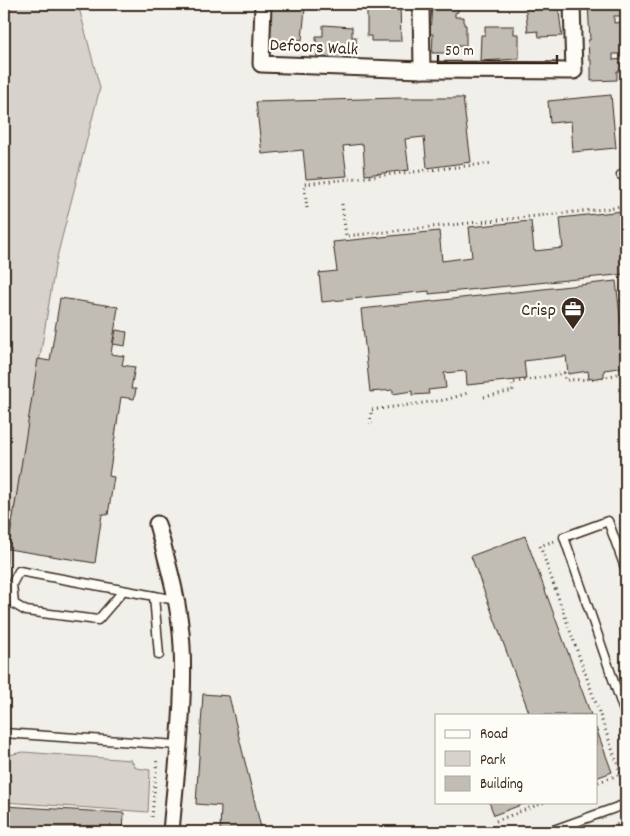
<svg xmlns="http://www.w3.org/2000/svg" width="630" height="836" viewBox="0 0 630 836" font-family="Dekko,sans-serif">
  <rect width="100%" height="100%" fill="#f1efea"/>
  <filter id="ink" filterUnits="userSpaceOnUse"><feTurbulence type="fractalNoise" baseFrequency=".02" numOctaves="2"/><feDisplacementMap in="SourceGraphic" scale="10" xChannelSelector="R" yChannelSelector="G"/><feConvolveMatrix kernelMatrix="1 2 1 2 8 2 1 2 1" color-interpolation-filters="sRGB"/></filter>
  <g filter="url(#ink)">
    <g fill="#d7d2cc" stroke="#897e75">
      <polygon points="4,4 78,4 100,88 56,261 8,549 4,615"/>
      <polygon points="23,752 131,760 136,768 150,770 148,812 4,802 4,756"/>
    </g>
    <g fill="#c1bcb4" stroke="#3b2a1e">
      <polygon points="271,4 297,4 297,8 305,8 302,40 294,39 293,47 269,45 271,25 268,24 267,6 271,6"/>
      <polygon points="367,4 400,4 401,41 371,41 371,36 367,36"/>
      <polygon points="432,4 468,4 468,6 458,6 458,12 455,13 455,17 464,17 464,25 466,25 466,46 458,46 458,53 432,53 433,34 430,34"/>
      <polygon points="525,4 558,4 562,36 539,37 538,31 528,32"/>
      <polygon points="588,4 622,4 622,16 614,16 614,23 623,22 624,54 613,54 613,60 624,59 625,71 617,71 617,80 591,81 591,60 589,60 588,40 590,40"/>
      <polygon points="323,25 352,27 352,37 356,37 357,62 317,61 316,36 323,36"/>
      <polygon points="485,26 514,26 514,34 519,34 519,59 480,61 481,35 485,35"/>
      <polygon points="611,95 616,148 573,152 571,121 550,123 548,101"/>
      <polygon points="399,98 463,98 471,162 427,168 424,137 405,139 409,170 365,175 363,144 343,146 347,176 306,179 303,150 262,154 256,102"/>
      <polygon points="623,211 626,274 429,294 429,291 322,302 319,273 337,271 333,242 439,231 442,261 472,257 469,227 531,221 534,251 563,248 560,218"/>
      <polygon points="616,281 621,324 626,323 626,367 604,370 604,377 589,379 588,371 568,374 566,356 524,361 526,379 467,385 466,371 444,373 446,388 428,390 429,394 412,395 412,391 393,394 393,390 370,392 361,309"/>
      <polygon points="60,298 118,307 111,354 124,356 122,365 135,367 131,389 136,389 134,399 121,397 109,476 114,477 108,515 102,514 95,563 8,549 38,359 50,361"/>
      <polygon points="116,330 127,332 125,346 113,344"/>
      <polygon points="525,536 591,715 530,715 471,556"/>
      <polygon points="203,694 229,696 262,832 220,832 221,806 196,804"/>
      <polygon points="596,728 612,772 596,778"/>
      <polygon points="489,802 529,802 494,815"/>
      <polygon points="4,806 124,813 123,832 4,832"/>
    </g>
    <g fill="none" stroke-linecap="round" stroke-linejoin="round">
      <defs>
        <g id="lane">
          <polyline points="621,175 626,175"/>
          <polyline points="626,570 608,521 564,537 626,717"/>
          <polyline points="123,591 98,620 26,611 14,604 12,584 19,571 176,600"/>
          <polyline points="154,596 159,655"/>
          <polyline points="4,733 177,745"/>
          <polyline points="548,832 626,804"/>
        </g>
        <g id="street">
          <polyline points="263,4 261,64 422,70 574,71 572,4"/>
          <polyline points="421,4 422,70"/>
          <path d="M157,524C168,564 180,604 182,646C185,708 176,771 171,832"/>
        </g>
      </defs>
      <use href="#lane" stroke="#3b2a1e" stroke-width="11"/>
      <use href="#street" stroke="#3b2a1e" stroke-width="19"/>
      <g stroke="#3b2a1e" stroke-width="3" stroke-dasharray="1 4" stroke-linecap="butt">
        <polyline points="342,204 346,236 613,208 626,204"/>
        <polyline points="307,208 304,184 493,163"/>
        <polyline points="626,299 621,301 626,324"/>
        <polyline points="484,397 513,391 512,383 564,373 565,380 598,379 626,372"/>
        <polyline points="371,424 371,410 445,400 468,393"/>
        <polyline points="554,541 540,546 621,774 596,783"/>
        <polyline points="152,817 157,758"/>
        <polyline points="496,821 545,802"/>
        <polyline points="598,832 626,821"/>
      </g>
      <use href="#lane" stroke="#fdfcf7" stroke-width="8"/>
      <use href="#street" stroke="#fdfcf7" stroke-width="15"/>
    </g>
  </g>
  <defs>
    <symbol id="office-pin" viewBox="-11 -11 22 30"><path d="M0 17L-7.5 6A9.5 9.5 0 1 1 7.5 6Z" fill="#3b2a1e" stroke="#fdfcf7"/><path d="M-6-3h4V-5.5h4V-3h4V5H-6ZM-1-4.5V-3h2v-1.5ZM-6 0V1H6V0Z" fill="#fff"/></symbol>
  </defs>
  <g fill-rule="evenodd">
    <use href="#office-pin" x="559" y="295" width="28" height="38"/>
  </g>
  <g text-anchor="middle" stroke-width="4.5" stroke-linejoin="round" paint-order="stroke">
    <g font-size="18" fill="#3b2a1e" stroke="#fdfcf7">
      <text transform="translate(314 46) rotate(3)" y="6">Defoors Walk</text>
    </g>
    <g font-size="18" fill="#3b2a1e" stroke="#fdfcf7" text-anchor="end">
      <text x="556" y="315">Crisp</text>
    </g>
  </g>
  <rect width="630" height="836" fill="none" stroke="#fdfcf7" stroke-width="20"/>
  <rect x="10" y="10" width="610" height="816" fill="none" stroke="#3b2a1e" stroke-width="2" filter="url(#ink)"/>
  <rect x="435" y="714" width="162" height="90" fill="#fdfcf7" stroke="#afa8a0"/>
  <rect x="445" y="730" width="25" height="8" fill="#fdfcf7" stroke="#afa8a0"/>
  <text x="480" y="738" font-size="15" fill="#3b2a1e">Road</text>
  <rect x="445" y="751" width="25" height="15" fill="#d7d2cc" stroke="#afa8a0"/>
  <text x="480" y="764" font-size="15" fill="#3b2a1e">Park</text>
  <rect x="445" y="776" width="25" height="15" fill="#c1bcb4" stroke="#afa8a0"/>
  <text x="480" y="788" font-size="15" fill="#3b2a1e">Building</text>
  <path d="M438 55v8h119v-8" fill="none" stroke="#3b2a1e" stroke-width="2.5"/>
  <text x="445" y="55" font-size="15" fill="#3b2a1e" stroke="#fdfcf7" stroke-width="4" paint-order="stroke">50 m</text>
</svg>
